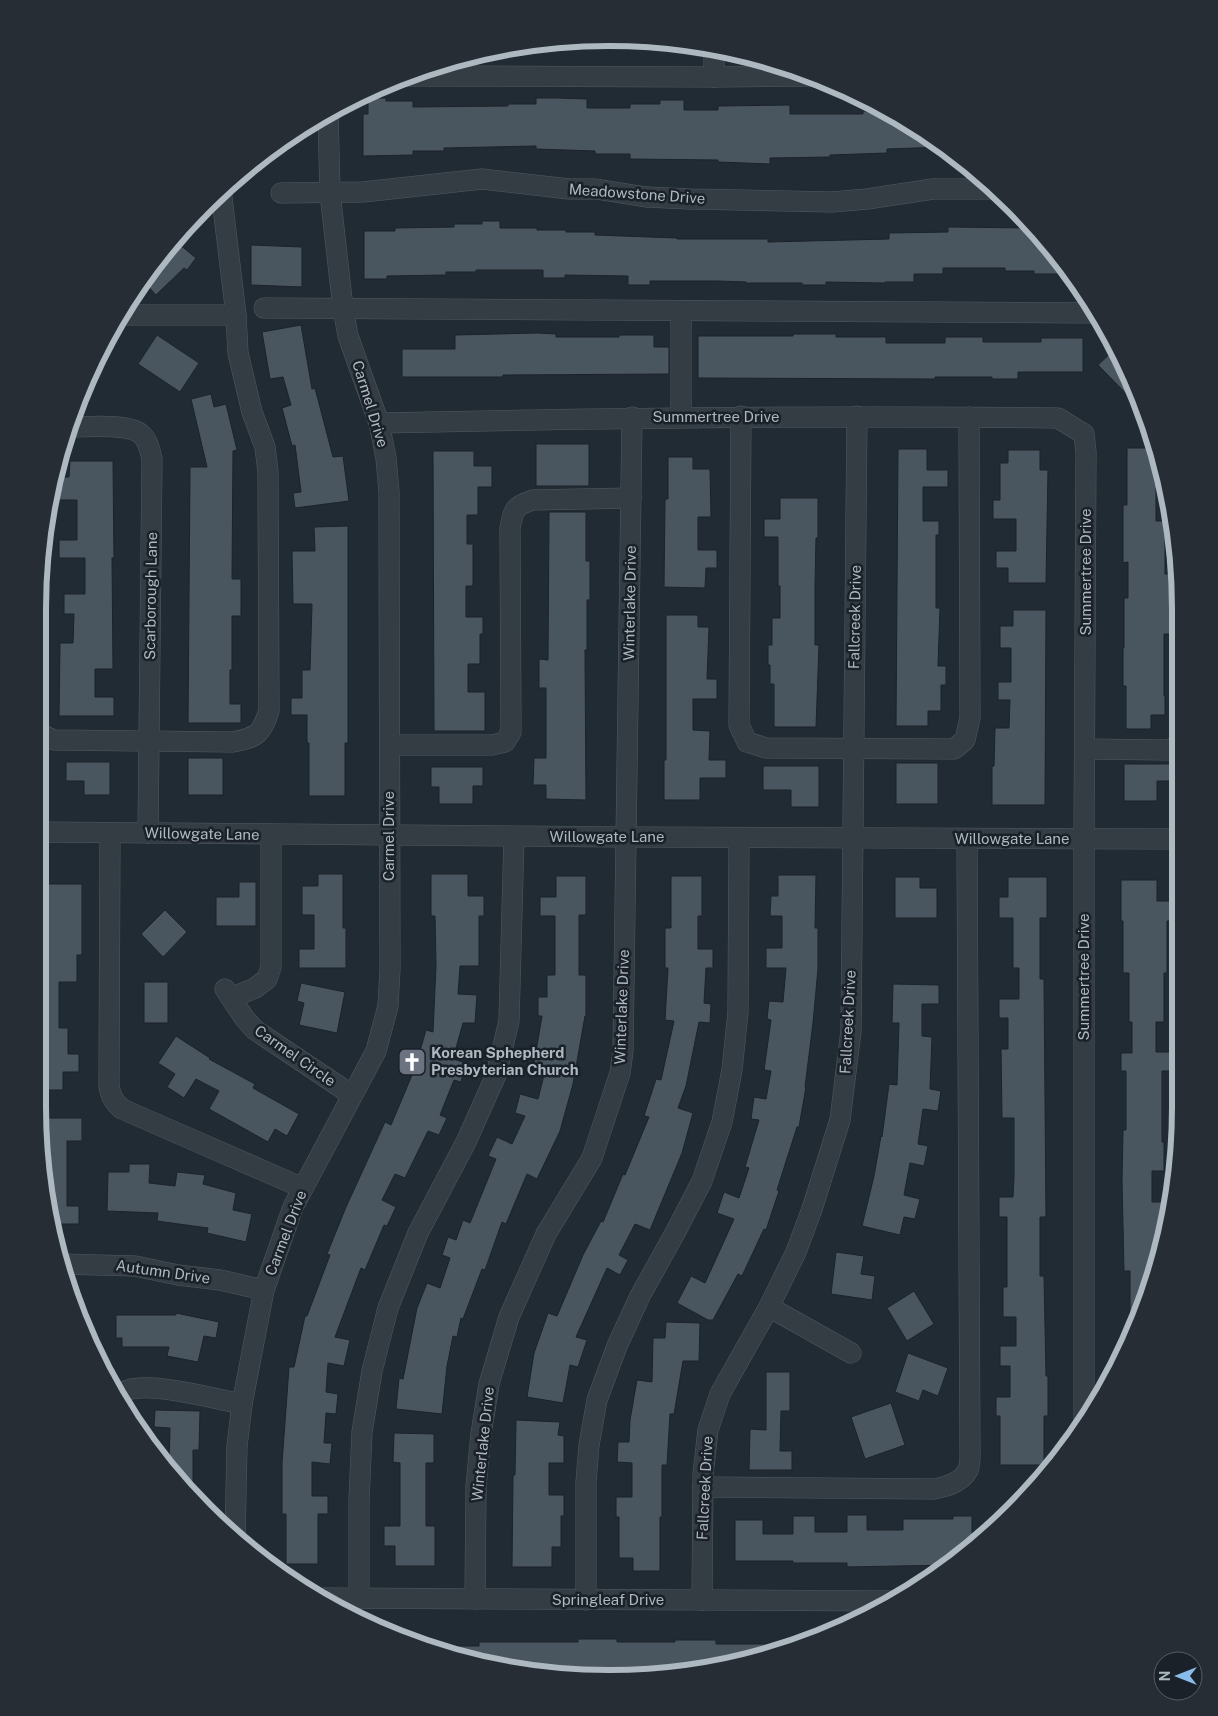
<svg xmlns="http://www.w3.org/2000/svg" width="1218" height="1716" viewBox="0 0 1218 1716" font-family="'Public Sans',sans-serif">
  <rect width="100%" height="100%" fill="#212b33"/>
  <g fill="#49555f" stroke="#1c232a">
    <polygon points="368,98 386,98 386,101 413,101 413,107 508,106 508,104 536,104 536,98 558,98 587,99 587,108 630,108 630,104 660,104 660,100 684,100 684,110 718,110 718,106 790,105 790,114 863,114 863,111 885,111 943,147 887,149 887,153 830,155 830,157 770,158 770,164 718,162 718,160 630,159 630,154 595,154 595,151 536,149 536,146 444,148 444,151 413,151 413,155 363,156 363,114 368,114"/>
    <polygon points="482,221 500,221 500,228 537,228 537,230 566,230 566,232 595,232 595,235 677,238 677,239 768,239 768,242 889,239 889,233 948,232 948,227 1030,228 1030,233 1039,233 1069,274 1034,274 1034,271 1005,271 1005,268 943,268 943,274 914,274 914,282 885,282 885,283 826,282 826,285 802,285 802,283 746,283 746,282 718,281 650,281 650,285 628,285 628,276 565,275 565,278 543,278 543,270 476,270 476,272 446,272 446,275 387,276 387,279 364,279 364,231 395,231 395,228 454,227 454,224 482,224"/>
    <polygon points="174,240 196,258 187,270 184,268 156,295 144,282"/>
    <polygon points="251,245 302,247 302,287 251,285"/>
    <polygon points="301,325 312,389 315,388 333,457 343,456 349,501 295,508 293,493 301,492 295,445 292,446 282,408 291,405 283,377 270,379 262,332"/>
    <polygon points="538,333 556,334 556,337 619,337 619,335 654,335 654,347 669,347 669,374 503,375 503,377 402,377 402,349 455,349 455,335"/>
    <polygon points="793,334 836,334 836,337 886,337 886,343 945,343 945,337 983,337 983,342 1041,342 1041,338 1083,338 1083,372 1018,372 1018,379 992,379 992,377 935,377 935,379 698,378 698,336 793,336"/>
    <polygon points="157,335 199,363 180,392 138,364"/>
    <polygon points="1116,348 1137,390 1142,410 1098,365"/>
    <polygon points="211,394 214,407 226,404 237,450 233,451 232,579 241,579 241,616 232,616 232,670 230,670 230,704 241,704 241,723 188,723 190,467 207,467 191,399"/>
    <rect x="536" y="444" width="53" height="42"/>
    <polygon points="1127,448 1153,448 1163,488 1156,488 1156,521 1172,521 1174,528 1174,538 1165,538 1165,574 1176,574 1176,587 1171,587 1171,634 1164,634 1164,696 1165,696 1165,715 1151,715 1151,729 1126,729 1126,686 1123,686 1123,648 1124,648 1124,598 1128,598 1128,562 1123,563 1123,505 1127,505"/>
    <polygon points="898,449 927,449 927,470 948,470 948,487 923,487 923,521 939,521 939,535 936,535 936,608 940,608 938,666 946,666 946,685 941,685 941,711 928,711 928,726 896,726"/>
    <polygon points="1008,450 1040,450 1040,470 1048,470 1046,583 1008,583 1008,568 996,568 996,551 1016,551 1016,519 993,519 993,500 1000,500 1000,463 1008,463"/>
    <polygon points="433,451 474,451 474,466 492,466 492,487 478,487 478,515 467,515 467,544 473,544 473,586 466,586 466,617 483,617 483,634 480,634 480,664 468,664 468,692 485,692 485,731 434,731"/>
    <polygon points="668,457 693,457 693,469 710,469 711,517 698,517 698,550 717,550 717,568 706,568 705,588 664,587 665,499 668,499"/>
    <polygon points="70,461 113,461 114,558 112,558 113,669 95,669 95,697 114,697 114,716 59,716 60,643 73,643 74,614 64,614 64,594 85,594 85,558 59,558 59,540 77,540 77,500 50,500 50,491 55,477 69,477"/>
    <polygon points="780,498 818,498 818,538 816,538 815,586 815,645 819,645 816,727 774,727 774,684 770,684 770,665 768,665 768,645 772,645 772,618 780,618 780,586 778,586 778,537 764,537 764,519 780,519"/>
    <polygon points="549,512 586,512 586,561 590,561 590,600 587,600 587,650 585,650 586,800 546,799 546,785 533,785 534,758 546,758 546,688 539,688 539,659 548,660"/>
    <polygon points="348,526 348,743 345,743 345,796 309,796 309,743 307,743 307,715 291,715 291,698 302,698 302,670 310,670 312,604 293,604 292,551 315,551 314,527"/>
    <polygon points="1013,610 1046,610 1045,805 992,805 992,766 994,766 995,728 1009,728 1010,700 998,700 998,682 1011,682 1011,648 1000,648 1000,626 1013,626"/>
    <polygon points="666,615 698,615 698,627 709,627 707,679 717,679 717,699 693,699 693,730 710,731 709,760 726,760 726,778 700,778 700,800 664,800 664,760 666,760"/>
    <rect x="188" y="758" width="35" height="37"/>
    <polygon points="66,762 110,762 110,795 84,795 84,781 66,781"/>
    <rect x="896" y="763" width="42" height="41"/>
    <polygon points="1124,764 1172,764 1172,781 1157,781 1157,801 1124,801"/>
    <polygon points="763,766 819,766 819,807 791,807 791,790 763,790"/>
    <polygon points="431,767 483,767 483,786 473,786 473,804 439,804 439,787 431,787"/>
    <polygon points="318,874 343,874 343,928 346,928 346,968 299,968 299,949 314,949 314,915 302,915 302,886 318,886"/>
    <polygon points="431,874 468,874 468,896 484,896 484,916 479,916 479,966 460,966 458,994 477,995 475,1023 463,1023 453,1059 466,1063 461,1082 454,1080 440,1115 447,1118 439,1135 428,1131 405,1178 395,1174 382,1200 396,1207 387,1226 384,1225 365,1270 361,1268 335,1337 350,1340 344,1366 328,1363 326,1392 338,1394 336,1414 326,1413 324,1443 332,1443 330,1464 312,1462 312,1496 328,1496 328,1514 318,1514 318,1564 286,1564 286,1514 282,1514 282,1463 289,1367 294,1367 305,1316 307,1316 330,1255 327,1254 346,1207 385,1122 391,1125 415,1068 426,1030 433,1032 436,966 435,916 431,916"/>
    <polygon points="778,875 816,875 815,928 818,928 818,969 813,1023 805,1087 806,1087 799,1127 797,1127 777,1190 779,1191 766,1230 764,1229 742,1276 738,1274 713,1320 708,1320 677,1303 691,1276 705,1283 734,1219 717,1213 724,1192 739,1198 749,1168 745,1167 759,1120 751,1119 754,1097 766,1099 771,1071 764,1070 771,1020 767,1019 769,1001 783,1002 786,968 766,968 766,948 782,948 782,916 770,916 771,896 778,896"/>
    <polygon points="556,876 586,876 586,915 579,915 579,975 586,975 586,1016 585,1016 573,1084 560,1131 537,1179 527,1174 506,1224 502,1222 485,1270 482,1269 463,1319 461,1318 457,1337 453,1336 447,1366 442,1414 396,1409 399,1378 403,1379 417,1308 427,1283 440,1288 450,1258 442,1255 448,1237 456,1240 463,1220 470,1223 496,1159 488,1156 497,1137 512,1144 525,1116 515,1113 520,1094 538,1099 545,1071 533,1069 542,1016 538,1016 538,997 547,997 547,975 555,975 555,916 540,916 540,897 556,897"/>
    <polygon points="671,876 702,876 702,916 698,916 698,949 713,949 713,968 706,968 704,1003 711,1004 710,1023 699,1022 686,1086 678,1108 693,1113 682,1153 650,1230 635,1224 619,1255 628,1260 620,1275 607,1268 576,1337 587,1340 578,1367 570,1365 563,1403 527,1397 534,1353 548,1313 557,1316 583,1255 601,1221 603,1222 623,1174 625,1175 649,1117 644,1116 656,1079 661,1080 674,1021 665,1020 668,968 665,968 665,928 671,928"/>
    <polygon points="895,877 920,877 920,888 937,888 937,918 895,918"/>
    <polygon points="1008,877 1047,877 1047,918 1040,918 1040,979 1044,979 1046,1217 1040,1217 1040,1276 1044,1276 1046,1376 1048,1376 1048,1416 1044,1416 1044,1465 1000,1465 1000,1416 996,1416 996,1397 1010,1397 1010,1366 1000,1366 1000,1346 1016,1346 1016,1317 1003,1317 1003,1287 1007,1287 1007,1217 999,1217 999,1197 1013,1197 1014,1176 1014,1118 1002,1118 1001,1049 1008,1049 1008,1018 999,1018 999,999 1019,999 1019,968 1013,968 1013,918 999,918 999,897 1008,897"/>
    <polygon points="1121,880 1157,880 1157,901 1172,901 1172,921 1167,921 1167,973 1164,973 1164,1022 1156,1022 1156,1052 1172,1052 1172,1071 1162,1071 1162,1142 1164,1142 1164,1171 1152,1171 1152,1202 1168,1202 1168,1213 1167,1220 1164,1220 1164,1235 1161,1255 1131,1334 1130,1334 1130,1271 1124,1271 1122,1180 1123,1130 1126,1130 1126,1071 1121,1071 1121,1053 1132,1053 1132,1022 1129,1022 1129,973 1123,973 1123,921 1121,921"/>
    <polygon points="239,882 256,882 256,926 216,926 216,897 239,897"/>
    <polygon points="38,884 82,884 82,955 77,955 77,982 59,982 59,1028 68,1028 68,1054 79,1054 79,1072 63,1072 63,1090 38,1090"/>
    <polygon points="165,910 187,932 163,957 141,934"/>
    <rect x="144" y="982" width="24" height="41"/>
    <polygon points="301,983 345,992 337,1033 299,1025 304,1003 297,1001"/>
    <polygon points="893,984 939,985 939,1004 922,1004 922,1036 932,1037 930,1089 941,1091 938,1111 923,1109 918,1144 928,1146 924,1166 910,1163 904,1195 920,1199 915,1219 904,1217 900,1235 862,1226 874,1176 881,1136 882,1137 889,1084 897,1085 899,1023 892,1023"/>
    <polygon points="176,1036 210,1058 209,1059 255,1084 253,1088 299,1114 287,1136 275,1129 268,1142 209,1109 219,1091 196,1079 184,1098 167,1087 175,1074 158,1063"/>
    <polygon points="39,1118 82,1118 82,1141 67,1141 67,1206 79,1206 79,1224 53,1224"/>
    <polygon points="129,1164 150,1164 149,1183 175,1186 177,1172 205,1175 203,1184 236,1193 233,1210 252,1214 246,1242 207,1233 208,1228 157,1221 158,1213 107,1211 108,1172 129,1172"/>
    <polygon points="836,1252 864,1256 861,1274 875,1276 872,1300 831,1294"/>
    <polygon points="914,1291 934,1324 907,1341 887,1308"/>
    <polygon points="176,1313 219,1322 216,1338 204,1336 198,1362 167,1356 169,1347 122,1347 122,1338 116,1338 116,1315 176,1315"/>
    <polygon points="666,1322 700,1323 699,1361 683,1361 674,1414 670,1414 667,1465 662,1465 662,1517 660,1517 660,1571 633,1571 633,1558 619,1558 619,1517 616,1517 616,1497 632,1497 632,1463 617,1462 618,1442 629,1442 630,1420 637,1380 652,1382 653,1338 665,1338"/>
    <polygon points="908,1353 948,1368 938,1396 923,1390 919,1401 895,1392"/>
    <polygon points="766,1372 790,1372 790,1411 781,1411 780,1451 792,1451 792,1470 749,1470 750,1429 766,1430"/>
    <polygon points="891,1403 905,1445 865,1459 851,1417"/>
    <polygon points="155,1410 200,1411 199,1450 193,1450 193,1492 169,1465 170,1428 154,1427"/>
    <polygon points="516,1420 560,1422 558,1435 564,1436 564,1463 549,1463 549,1495 564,1495 564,1516 561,1516 561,1547 552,1547 552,1567 512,1567 513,1475 515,1475"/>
    <polygon points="394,1433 434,1434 434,1463 426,1463 426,1526 435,1526 435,1566 395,1566 395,1546 384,1546 384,1526 400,1526 400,1463 393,1462"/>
    <polygon points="847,1515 867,1515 867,1530 903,1530 903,1519 953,1519 953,1516 972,1516 972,1533 989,1533 949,1565 847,1567 847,1563 793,1563 793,1561 735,1561 735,1520 763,1520 763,1534 793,1534 793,1516 815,1516 815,1532 847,1532"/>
    <polygon points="578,1639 617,1639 617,1642 675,1642 675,1640 716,1640 716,1644 777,1644 777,1649 683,1674 650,1676 650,1672 617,1672 617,1674 596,1674 596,1677 498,1668 441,1648 442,1646 479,1646 479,1642 578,1642"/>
  </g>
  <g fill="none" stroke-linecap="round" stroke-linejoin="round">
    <defs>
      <g id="minor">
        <polyline points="714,50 714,77 808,76"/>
        <polyline points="408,76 714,77"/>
        <polyline points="281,193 363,192 482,179 569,189 596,189 646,197 690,199 832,202 867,199 933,189 993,189"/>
        <polyline points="264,308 1097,313"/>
        <polyline points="681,311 681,417"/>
        <polyline points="120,315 236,315"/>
        <polyline points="741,416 739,725 747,742 766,748 954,749 965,740 970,718 969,417"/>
        <path d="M379,423C605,418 831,415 1058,418L1084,434L1086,452L1084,840V1420"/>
        <path d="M70,427C87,427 128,423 141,434C148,440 150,450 152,459L148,833"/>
        <path d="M38,728L43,735L54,740L233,742C258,737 261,734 269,711L268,472L265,447L252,412L238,353L236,315L221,190"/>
        <path d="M390,745H492L505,742L511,732L510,528C514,509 514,506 533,500L631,498"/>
        <polyline points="1085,749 1169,750 1177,746"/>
        <polyline points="38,832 626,837 1177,839"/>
        <path d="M110,833L109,1086C111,1097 114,1102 122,1109L303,1188"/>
        <polyline points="225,989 245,1019 255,1030 352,1095"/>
        <polyline points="231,998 255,988 267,979 271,967 271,834"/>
        <polyline points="60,1264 135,1266 178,1275 220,1280 264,1290"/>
        <polyline points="769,1307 851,1353"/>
        <path d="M120,1398C122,1393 126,1390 131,1389C157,1383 215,1399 242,1404"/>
        <path d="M703,1487L934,1489C946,1487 961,1483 968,1470C970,1466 970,1459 970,1454L967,839"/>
        <polyline points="235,1539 237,1446 242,1404 264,1290 293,1207 376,1051 388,1006 390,969 389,492 386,458 379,423 348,336 343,308 330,193 328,112"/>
        <polyline points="324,1598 891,1601"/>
        <polyline points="359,1598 359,1500 362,1432 372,1371 388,1308 418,1233 466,1142 496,1075 509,1021 514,837"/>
        <polyline points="475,1599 476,1486 481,1434 489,1384 509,1317 546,1234 592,1158 620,1073 623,1051 632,417"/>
        <polyline points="586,1600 586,1482 589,1445 597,1400 617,1346 640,1296 675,1233 702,1181 722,1122 732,1070 738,1012 739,838"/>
        <polyline points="702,1600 703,1474 708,1430 720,1394 769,1307 796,1252 812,1209 840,1120 851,1031 857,416"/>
      </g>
    </defs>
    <use href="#minor" stroke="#515a62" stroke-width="21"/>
    <use href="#minor" stroke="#343d44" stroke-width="20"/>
  </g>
  <defs>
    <symbol id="church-square" viewBox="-11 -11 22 22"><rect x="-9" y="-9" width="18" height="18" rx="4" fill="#6b7280" stroke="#1a2128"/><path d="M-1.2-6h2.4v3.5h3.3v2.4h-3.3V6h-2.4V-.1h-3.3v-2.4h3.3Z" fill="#fff"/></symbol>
  </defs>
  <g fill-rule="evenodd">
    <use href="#church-square" x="396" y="1046" width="32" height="32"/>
  </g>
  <g text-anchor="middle" stroke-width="5" stroke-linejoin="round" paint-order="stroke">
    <g font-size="15" fill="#aeb8c1" stroke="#1a2128">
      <text transform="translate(637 194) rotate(4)" y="5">Meadowstone Drive</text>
      <text transform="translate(370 404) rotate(73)" y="5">Carmel Drive</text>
      <text x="716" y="422">Summertree Drive</text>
      <text transform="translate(1086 572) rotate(-90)" y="5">Summertree Drive</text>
      <text transform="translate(151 596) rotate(-89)" y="5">Scarborough Lane</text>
      <text transform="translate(630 603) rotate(-89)" y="5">Winterlake Drive</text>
      <text transform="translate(855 617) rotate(-89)" y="5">Fallcreek Drive</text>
      <text transform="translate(202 834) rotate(1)" y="5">Willowgate Lane</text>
      <text transform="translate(389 836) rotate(-90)" y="5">Carmel Drive</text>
      <text x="607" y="842">Willowgate Lane</text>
      <text x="1012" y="844">Willowgate Lane</text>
      <text transform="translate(1084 977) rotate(-90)" y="5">Summertree Drive</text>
      <text transform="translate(622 1007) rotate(-88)" y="5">Winterlake Drive</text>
      <text transform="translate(848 1022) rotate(-87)" y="5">Fallcreek Drive</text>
      <text transform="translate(295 1056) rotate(35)" y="5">Carmel Circle</text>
      <text transform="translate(286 1233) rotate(-69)" y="5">Carmel Drive</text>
      <text transform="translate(163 1272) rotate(8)" y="5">Autumn Drive</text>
      <text transform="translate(483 1444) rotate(-84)" y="5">Winterlake Drive</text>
      <text transform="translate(705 1488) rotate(-87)" y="5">Fallcreek Drive</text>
      <text x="608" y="1605">Springleaf Drive</text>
    </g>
    <g font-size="15" font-weight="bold" fill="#aeb8c1" stroke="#1a2128" text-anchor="start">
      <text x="431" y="1058">Korean Sphepherd<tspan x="431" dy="17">Presbyterian Church</tspan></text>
    </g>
  </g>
  <path d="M0 0H1218V1716H0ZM609 46H609A563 563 0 0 1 1172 609V1107A563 563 0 0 1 609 1670H609A563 563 0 0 1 46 1107V609A563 563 0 0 1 609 46Z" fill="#262d34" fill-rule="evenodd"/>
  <path fill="none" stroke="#aeb8c1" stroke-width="6" d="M609 46H609A563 563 0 0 1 1172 609V1107A563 563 0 0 1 609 1670H609A563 563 0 0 1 46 1107V609A563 563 0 0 1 609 46Z"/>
  <g transform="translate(1178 1676) rotate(270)"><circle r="24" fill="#1a2128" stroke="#555d65"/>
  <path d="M0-4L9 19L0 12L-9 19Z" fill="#89bbeb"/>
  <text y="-8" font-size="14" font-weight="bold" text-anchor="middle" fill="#aeb8c1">N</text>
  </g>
</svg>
